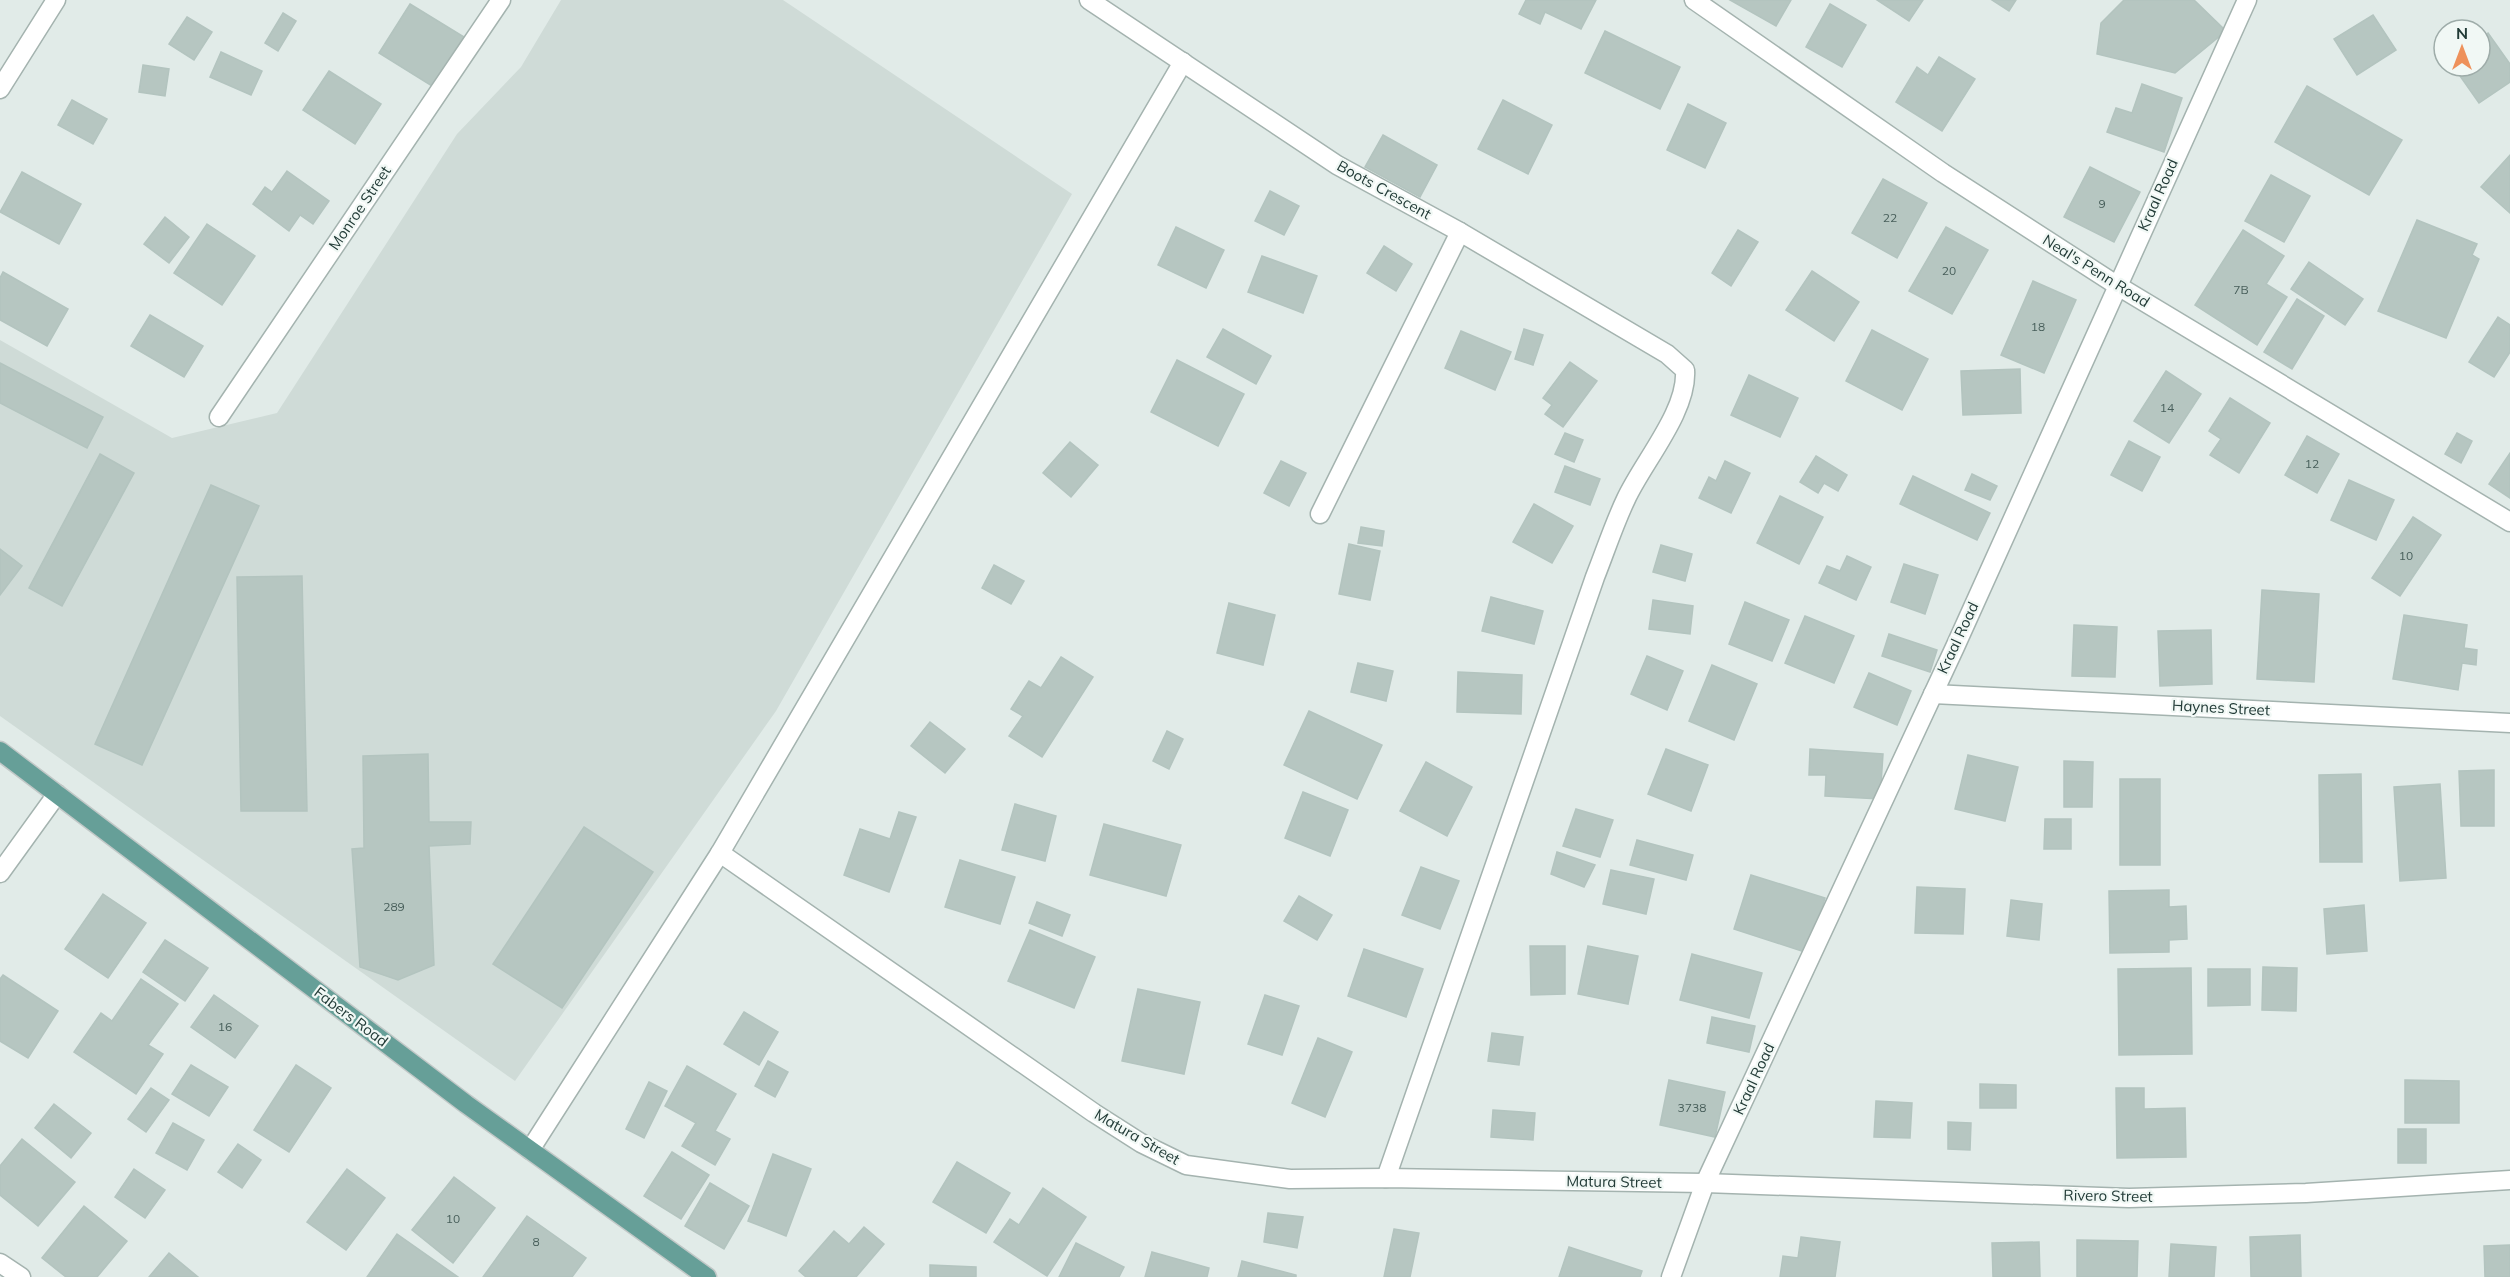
<svg xmlns="http://www.w3.org/2000/svg" width="2510" height="1277" viewBox="0 0 2510 1277" font-family="Mulish,sans-serif">
  <rect width="100%" height="100%" fill="#e1ebe8"/>
  <polygon fill="#cfdbd7" points="561,0 783,0 1072,194 776,711 515,1081 0,716 0,340 172,438 277,413 457,134 521,67"/>
  <g fill="#b6c6c1" stroke="#b3c4bf" stroke-width="1.5">
    <polygon points="1526,0 1596,0 1581,29 1545,12 1540,24 1519,14"/>
    <polygon points="1730,0 1791,0 1776,26"/>
    <polygon points="1877,0 1923,0 1909,21"/>
    <polygon points="1992,0 2016,0 2009,11"/>
    <polygon points="2124,0 2194,0 2226,31 2175,73 2097,54 2101,23"/>
    <polygon points="410,4 464,37 432,86 379,53"/>
    <polygon points="1830,4 1866,25 1842,67 1806,47"/>
    <polygon points="283,13 296,21 278,51 265,43"/>
    <polygon points="2373,15 2396,50 2357,75 2334,39"/>
    <polygon points="187,17 212,32 194,60 169,44"/>
    <polygon points="1605,31 1680,67 1660,109 1585,73"/>
    <polygon points="2488,33 2510,64 2510,82 2479,103 2453,66 2480,66 2480,39"/>
    <polygon points="221,52 262,71 251,95 210,77"/>
    <polygon points="1939,57 1975,79 1942,131 1896,102 1917,67 1928,75"/>
    <polygon points="143,65 169,69 165,96 139,92"/>
    <polygon points="329,71 381,104 355,144 303,110"/>
    <polygon points="2142,84 2182,98 2164,152 2107,132 2116,108 2132,113"/>
    <polygon points="2307,86 2402,140 2369,195 2275,142"/>
    <polygon points="72,100 107,119 93,144 58,125"/>
    <polygon points="1503,100 1552,125 1528,174 1478,149"/>
    <polygon points="1688,104 1726,123 1705,168 1667,150"/>
    <polygon points="1383,135 1437,165 1420,197 1365,167"/>
    <polygon points="2510,155 2510,213 2481,187"/>
    <polygon points="2090,167 2140,192 2114,242 2064,217"/>
    <polygon points="287,171 329,201 313,224 300,215 289,231 253,204 265,187 272,192"/>
    <polygon points="22,172 81,204 59,244 0,212"/>
    <polygon points="2271,175 2310,196 2284,242 2245,221"/>
    <polygon points="1883,179 1927,203 1897,258 1852,233"/>
    <polygon points="1270,191 1299,206 1284,235 1255,221"/>
    <polygon points="165,217 189,237 169,263 144,244"/>
    <polygon points="2417,220 2477,244 2472,255 2479,259 2446,338 2378,311"/>
    <polygon points="207,224 255,256 222,305 174,273"/>
    <polygon points="1176,227 1224,250 1206,288 1158,265"/>
    <polygon points="1946,227 1988,250 1952,314 1909,291"/>
    <polygon points="1738,230 1758,242 1731,286 1712,273"/>
    <polygon points="2243,230 2284,256 2266,284 2287,297 2257,345 2195,305"/>
    <polygon points="1384,246 1412,264 1396,291 1367,273"/>
    <polygon points="1262,256 1317,276 1303,313 1248,292"/>
    <polygon points="2309,262 2363,299 2345,325 2291,289"/>
    <polygon points="1812,271 1859,302 1834,341 1786,310"/>
    <polygon points="3,272 68,309 47,346 0,320 0,278"/>
    <polygon points="2033,281 2076,300 2044,373 2001,355"/>
    <polygon points="2297,299 2324,316 2292,369 2264,352"/>
    <polygon points="150,315 203,346 184,377 131,346"/>
    <polygon points="2498,317 2510,325 2510,352 2494,377 2469,362"/>
    <polygon points="1223,329 1271,356 1256,384 1207,357"/>
    <polygon points="1524,329 1543,335 1533,365 1515,359"/>
    <polygon points="1872,330 1928,359 1902,410 1846,381"/>
    <polygon points="1461,331 1511,352 1495,390 1445,368"/>
    <polygon points="1177,360 1244,394 1218,446 1151,412"/>
    <polygon points="1570,362 1597,381 1563,427 1545,414 1552,405 1543,398"/>
    <polygon points="0,363 103,417 87,448 0,403"/>
    <polygon points="2020,369 2021,413 1963,415 1961,371"/>
    <polygon points="2166,371 2201,394 2169,443 2134,421"/>
    <polygon points="1749,375 1798,398 1780,437 1731,415"/>
    <polygon points="2230,398 2270,423 2239,473 2210,455 2221,439 2209,431"/>
    <polygon points="1565,433 1583,440 1574,462 1555,454"/>
    <polygon points="2457,433 2472,441 2461,463 2445,454"/>
    <polygon points="2307,436 2339,454 2317,493 2285,475"/>
    <polygon points="2129,441 2160,457 2142,491 2111,475"/>
    <polygon points="1070,442 1098,465 1071,497 1043,473"/>
    <polygon points="2510,453 2510,498 2489,484"/>
    <polygon points="100,454 134,473 62,606 29,588"/>
    <polygon points="1816,456 1847,475 1838,491 1824,483 1818,493 1800,482"/>
    <polygon points="1281,461 1306,473 1289,506 1264,493"/>
    <polygon points="1725,461 1750,473 1731,513 1699,498 1709,477 1716,481"/>
    <polygon points="1565,466 1600,479 1590,505 1555,492"/>
    <polygon points="1972,474 1997,486 1990,500 1965,490"/>
    <polygon points="1913,476 1990,513 1977,540 1900,504"/>
    <polygon points="2349,480 2394,500 2376,540 2331,520"/>
    <polygon points="211,485 259,506 142,765 95,744"/>
    <polygon points="1780,496 1823,517 1799,564 1757,543"/>
    <polygon points="1534,504 1573,526 1552,563 1513,542"/>
    <polygon points="2413,517 2441,535 2400,596 2372,578"/>
    <polygon points="1361,527 1384,531 1382,546 1358,543"/>
    <polygon points="1349,544 1380,551 1370,600 1339,594"/>
    <polygon points="1661,545 1692,554 1685,581 1653,572"/>
    <polygon points="0,549 22,566 0,595"/>
    <polygon points="1847,556 1871,567 1856,600 1819,583 1827,566 1840,571"/>
    <polygon points="1904,564 1938,575 1925,614 1891,602"/>
    <polygon points="994,565 1024,581 1011,604 982,588"/>
    <polygon points="302,576 307,811 241,811 237,577"/>
    <polygon points="2262,590 2319,594 2314,682 2257,679"/>
    <polygon points="1491,597 1543,611 1534,644 1482,631"/>
    <polygon points="1653,600 1693,606 1690,634 1649,629"/>
    <polygon points="1745,602 1789,620 1772,661 1729,644"/>
    <polygon points="1229,603 1275,615 1263,665 1217,653"/>
    <polygon points="2404,615 2467,625 2464,648 2477,650 2476,665 2462,663 2458,690 2393,679"/>
    <polygon points="1805,616 1854,636 1834,683 1785,663"/>
    <polygon points="2074,625 2117,627 2115,677 2072,676"/>
    <polygon points="2211,630 2212,684 2160,686 2158,631"/>
    <polygon points="1889,634 1937,650 1930,672 1882,656"/>
    <polygon points="1647,656 1683,671 1667,710 1631,694"/>
    <polygon points="1061,657 1093,677 1042,757 1009,736 1023,716 1011,709 1029,681 1041,688"/>
    <polygon points="1358,663 1393,671 1386,701 1351,692"/>
    <polygon points="1712,665 1757,684 1734,740 1689,721"/>
    <polygon points="1458,672 1522,675 1521,714 1457,712"/>
    <polygon points="1869,673 1911,691 1897,725 1854,707"/>
    <polygon points="1309,711 1382,745 1357,799 1284,765"/>
    <polygon points="930,722 965,749 945,773 911,746"/>
    <polygon points="1167,731 1183,739 1169,769 1153,761"/>
    <polygon points="1666,749 1708,765 1691,811 1648,794"/>
    <polygon points="1810,749 1883,754 1880,799 1825,796 1826,775 1809,775"/>
    <polygon points="428,754 429,822 471,822 470,844 429,846 434,965 398,980 360,967 352,849 364,848 363,756"/>
    <polygon points="1968,755 2018,767 2005,821 1955,809"/>
    <polygon points="2064,761 2093,762 2092,807 2064,807"/>
    <polygon points="1426,762 1472,787 1447,836 1400,811"/>
    <polygon points="2494,770 2494,826 2461,826 2459,771"/>
    <polygon points="2361,774 2362,862 2320,862 2319,775"/>
    <rect x="2120" y="779" width="40" height="86"/>
    <polygon points="2440,784 2446,878 2400,881 2394,787"/>
    <polygon points="1303,792 1348,810 1330,856 1285,838"/>
    <polygon points="1015,804 1056,816 1045,861 1002,850"/>
    <polygon points="1576,809 1613,820 1600,857 1563,846"/>
    <polygon points="899,812 916,817 889,892 844,875 860,829 890,839"/>
    <polygon points="2045,819 2071,819 2071,849 2044,849"/>
    <polygon points="1104,824 1181,845 1166,896 1090,875"/>
    <polygon points="584,827 653,872 562,1008 493,964"/>
    <polygon points="1637,840 1693,855 1686,880 1630,865"/>
    <polygon points="1557,852 1595,865 1584,887 1551,874"/>
    <polygon points="960,860 1015,877 1000,924 945,907"/>
    <polygon points="1421,867 1459,881 1440,929 1402,915"/>
    <polygon points="1611,870 1654,879 1646,914 1603,904"/>
    <polygon points="1751,875 1825,898 1808,953 1734,929"/>
    <polygon points="1917,887 1965,889 1963,934 1915,933"/>
    <polygon points="2169,890 2169,907 2186,906 2187,939 2169,940 2169,952 2110,953 2109,891"/>
    <polygon points="103,894 146,923 108,978 65,949"/>
    <polygon points="1299,896 1332,915 1317,940 1284,921"/>
    <polygon points="2011,900 2042,904 2039,940 2007,936"/>
    <polygon points="1037,902 1070,915 1062,936 1029,923"/>
    <polygon points="2364,905 2367,951 2327,954 2324,909"/>
    <polygon points="1030,930 1095,957 1074,1008 1008,981"/>
    <polygon points="165,940 208,968 185,1001 143,972"/>
    <polygon points="1530,946 1565,946 1565,994 1531,995"/>
    <polygon points="1588,946 1638,956 1628,1004 1578,994"/>
    <polygon points="1364,949 1423,969 1406,1017 1348,996"/>
    <polygon points="1692,954 1762,973 1749,1018 1680,1000"/>
    <polygon points="2263,967 2297,968 2296,1011 2262,1010"/>
    <polygon points="2191,968 2192,1054 2119,1055 2118,969"/>
    <polygon points="2208,969 2250,969 2250,1005 2208,1006"/>
    <polygon points="3,975 58,1011 28,1058 0,1041 0,979"/>
    <polygon points="141,979 178,1004 148,1045 163,1054 136,1094 74,1052 101,1013 112,1021"/>
    <polygon points="1138,989 1200,1002 1184,1074 1122,1061"/>
    <polygon points="214,995 258,1026 235,1058 191,1027"/>
    <polygon points="1265,995 1299,1006 1282,1055 1248,1044"/>
    <polygon points="744,1012 778,1032 759,1065 724,1044"/>
    <polygon points="1712,1017 1755,1026 1749,1052 1707,1043"/>
    <polygon points="1492,1033 1523,1037 1519,1065 1488,1061"/>
    <polygon points="1318,1038 1352,1052 1325,1117 1292,1103"/>
    <polygon points="768,1061 788,1072 775,1097 755,1086"/>
    <polygon points="191,1065 228,1087 209,1116 172,1094"/>
    <polygon points="296,1065 331,1088 289,1152 254,1130"/>
    <polygon points="687,1066 736,1094 715,1131 730,1139 715,1165 682,1146 696,1123 665,1106"/>
    <polygon points="1669,1080 1725,1092 1715,1137 1660,1125"/>
    <polygon points="2405,1080 2459,1081 2459,1123 2405,1123"/>
    <polygon points="649,1082 667,1091 644,1138 626,1129"/>
    <polygon points="1980,1084 2016,1085 2016,1108 1980,1108"/>
    <polygon points="151,1088 169,1100 146,1132 128,1119"/>
    <polygon points="2116,1088 2144,1088 2144,1109 2185,1108 2186,1157 2117,1158"/>
    <polygon points="1876,1101 1912,1103 1910,1138 1874,1137"/>
    <polygon points="54,1104 91,1133 71,1158 35,1128"/>
    <polygon points="1493,1110 1535,1113 1533,1140 1491,1137"/>
    <polygon points="1948,1122 1971,1123 1970,1150 1948,1149"/>
    <polygon points="173,1123 204,1140 187,1170 156,1153"/>
    <rect x="2398" y="1129" width="28" height="34"/>
    <polygon points="22,1139 75,1182 38,1226 0,1195 0,1166"/>
    <polygon points="238,1144 261,1160 242,1188 218,1172"/>
    <polygon points="672,1152 709,1175 681,1219 644,1196"/>
    <polygon points="773,1154 811,1169 786,1236 748,1221"/>
    <polygon points="957,1162 1010,1193 986,1233 933,1202"/>
    <polygon points="134,1169 165,1190 145,1218 115,1197"/>
    <polygon points="347,1169 385,1198 346,1250 307,1222"/>
    <polygon points="454,1177 495,1208 453,1263 412,1230"/>
    <polygon points="710,1183 749,1206 724,1249 685,1226"/>
    <polygon points="1043,1188 1086,1217 1047,1276 994,1242 1010,1219 1019,1225"/>
    <polygon points="84,1206 127,1241 97,1277 66,1277 42,1258"/>
    <polygon points="1268,1213 1303,1217 1297,1248 1264,1242"/>
    <polygon points="527,1216 586,1258 572,1277 483,1277"/>
    <polygon points="864,1227 884,1244 856,1277 806,1277 799,1271 834,1231 849,1244"/>
    <polygon points="1394,1229 1419,1233 1410,1277 1384,1277"/>
    <polygon points="397,1234 458,1277 367,1277"/>
    <polygon points="2300,1235 2301,1277 2251,1277 2250,1237"/>
    <polygon points="1801,1237 1840,1242 1835,1277 1780,1277 1783,1256 1798,1258"/>
    <polygon points="2077,1240 2138,1241 2137,1277 2077,1277"/>
    <polygon points="2039,1242 2040,1277 1993,1277 1992,1243"/>
    <polygon points="1076,1243 1124,1267 1119,1277 1059,1277"/>
    <polygon points="2171,1244 2216,1247 2214,1277 2169,1277"/>
    <polygon points="2510,1245 2510,1277 2485,1277 2484,1246"/>
    <polygon points="1569,1247 1642,1271 1640,1277 1559,1277"/>
    <polygon points="1152,1252 1209,1268 1207,1277 1145,1277"/>
    <polygon points="169,1253 198,1277 149,1277"/>
    <polygon points="1242,1261 1296,1275 1296,1277 1238,1277"/>
    <polygon points="930,1265 976,1267 976,1277 930,1277"/>
  </g>
  <g fill="none" stroke-linecap="round" stroke-linejoin="round">
    <defs>
      <g id="minor">
        <path d="M1089,0L1337,165L1460,232L1667,354L1685,370C1688,411 1643,462 1626,499C1614,524 1605,552 1595,577L1386,1178"/>
        <polyline points="1694,0 1943,173 2118,286 2510,522"/>
        <polyline points="0,89 56,0"/>
        <polyline points="219,417 501,0"/>
        <polyline points="1320,514 1460,232"/>
        <polyline points="1933,694 2510,723"/>
        <polyline points="720,853 1094,1113 1141,1143 1186,1165 1290,1179 1386,1178 1705,1183 2129,1198 2306,1193 2510,1180"/>
        <polyline points="0,873 57,794"/>
        <polyline points="530,1150 720,853 1183,62"/>
        <polyline points="0,1263 21,1277"/>
        <polyline points="1671,1277 1705,1183 1955,647 2247,0"/>
      </g>
      <polyline id="major" points="0,751 466,1104 707,1277"/>
    </defs>
    <use href="#minor" stroke="#a4b3af" stroke-width="21"/>
    <use href="#major" stroke="#c1c8c7" stroke-width="21"/>
    <use href="#minor" stroke="#fff" stroke-width="18"/>
    <use href="#major" stroke="#669f98" stroke-width="18"/>
  </g>
  <g text-anchor="middle" stroke-width="4.5" stroke-linejoin="round" paint-order="stroke">
    <g font-size="12" fill="#475e5a">
      <text x="2102" y="208">9</text>
      <text x="1890" y="222">22</text>
      <text x="1949" y="275">20</text>
      <text x="2241" y="294">7B</text>
      <text x="2038" y="331">18</text>
      <text x="2167" y="412">14</text>
      <text x="2312" y="468">12</text>
      <text x="2406" y="560">10</text>
      <text x="394" y="911">289</text>
      <text x="225" y="1031">16</text>
      <text x="1692" y="1112">3738</text>
      <text x="453" y="1223">10</text>
      <text x="536" y="1246">8</text>
    </g>
    <g font-size="15" fill="#223b37" stroke="#f1f8f5">
      <text transform="translate(1384 190) rotate(29)" y="5">Boots Crescent</text>
      <text transform="translate(2158 195) rotate(-66)" y="5">Kraal Road</text>
      <text transform="translate(360 208) rotate(-56)" y="5">Monroe Street</text>
      <text transform="translate(2096 271) rotate(32)" y="5">Neal's Penn Road</text>
      <text transform="translate(1958 638) rotate(-65)" y="5">Kraal Road</text>
      <text transform="translate(2221 708) rotate(3)" y="5">Haynes Street</text>
      <text transform="translate(351 1017) rotate(37)" y="5">Fabers Road</text>
      <text transform="translate(1754 1079) rotate(-65)" y="5">Kraal Road</text>
      <text transform="translate(1137 1137) rotate(30)" y="5">Matura Street</text>
      <text transform="translate(1614 1182) rotate(1)" y="5">Matura Street</text>
      <text transform="translate(2108 1196) rotate(1)" y="5">Rivero Street</text>
    </g>
  </g>
  <g transform="translate(2462 48)"><circle r="28" fill="#f1f8f5" stroke="#9eaca9" stroke-width="1.5"/>
  <path d="M0-4.5L10 22L0 15L-10 22Z" fill="#ee915b"/>
  <text y="-9" font-size="16" font-weight="bold" text-anchor="middle" fill="#223b37">N</text>
  </g>
</svg>
